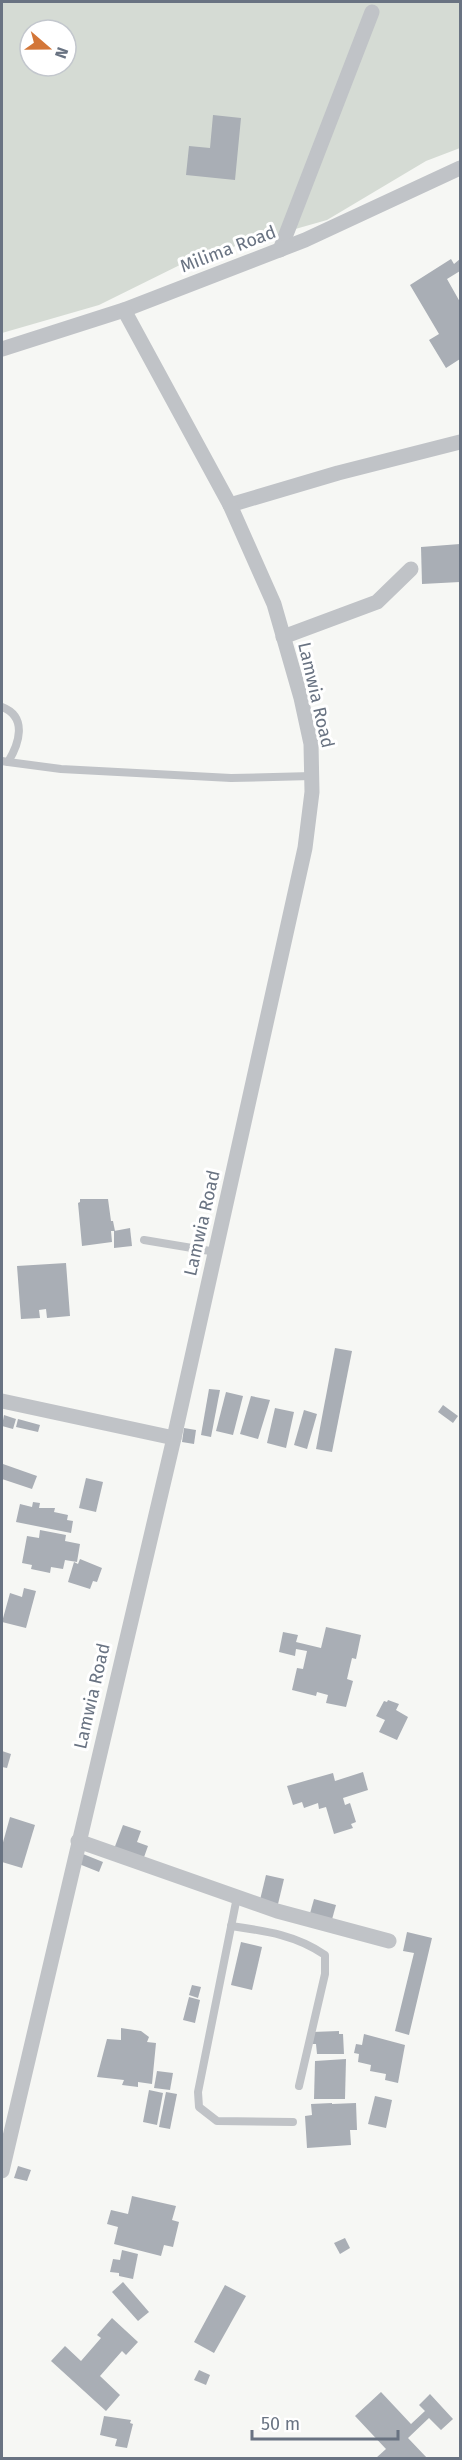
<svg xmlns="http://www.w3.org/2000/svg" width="462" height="2460" viewBox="0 0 462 2460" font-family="'Fira Sans',sans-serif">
  <rect width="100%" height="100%" fill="#f6f7f4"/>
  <path fill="#d5dbd4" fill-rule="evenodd" d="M2,2H460V148L426,161L327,220L194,258L99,305L2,333ZM30,30H66V66H30Z"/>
  <g fill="#a9aeb5">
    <polygon points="213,115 241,118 235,180 186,175 189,146 210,148"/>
    <polygon points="451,259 454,264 460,259 460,271 447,279 460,302 460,359 446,368 429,340 439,334 410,285"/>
    <polygon points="460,544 460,582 422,584 421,547"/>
    <polygon points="80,1199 108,1199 111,1221 113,1221 115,1231 111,1231 112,1242 82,1246 78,1203 80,1202"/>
    <polygon points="130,1228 132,1246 114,1248 114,1231"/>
    <polygon points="66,1263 70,1316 47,1318 46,1309 39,1310 40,1318 21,1319 17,1266"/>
    <polygon points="335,1348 352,1351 332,1452 316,1449"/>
    <polygon points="209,1389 220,1390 211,1437 201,1435"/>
    <polygon points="226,1392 243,1396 233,1435 216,1431"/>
    <polygon points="251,1396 270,1400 258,1439 240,1434"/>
    <polygon points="443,1405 458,1416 453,1423 438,1412"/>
    <polygon points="275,1408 294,1412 286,1448 267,1443"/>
    <polygon points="304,1410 317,1414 307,1449 294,1445"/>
    <polygon points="4,1415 16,1419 13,1429 2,1426"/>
    <polygon points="18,1419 40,1425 38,1432 16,1427"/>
    <polygon points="184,1428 196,1430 194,1444 182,1442"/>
    <polygon points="3,1464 37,1476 32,1489 2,1479"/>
    <polygon points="86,1478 103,1482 96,1512 79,1508"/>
    <polygon points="33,1502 40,1503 39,1508 55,1508 54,1512 68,1515 67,1520 73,1521 71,1533 16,1522 20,1504 32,1507"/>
    <polygon points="40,1530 66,1535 65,1541 80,1544 77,1562 65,1560 63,1569 51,1567 50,1573 31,1569 32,1565 22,1563 27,1536 39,1538"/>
    <polygon points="80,1559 102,1568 97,1582 93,1581 90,1589 68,1582 74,1562 78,1564"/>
    <polygon points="24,1588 36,1591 26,1628 2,1622 10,1593 22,1597"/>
    <polygon points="326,1627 361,1635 356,1659 352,1658 347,1679 353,1681 346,1707 326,1703 328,1695 317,1692 316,1696 292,1690 297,1668 303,1669 307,1651 296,1649 295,1656 279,1652 283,1632 298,1635 296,1642 321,1648"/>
    <polygon points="388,1700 399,1704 396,1710 408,1717 397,1740 379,1732 385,1720 376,1716 384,1701 387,1702"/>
    <polygon points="2,1751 11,1754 7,1768 2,1767"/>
    <polygon points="363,1772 368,1790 343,1798 345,1805 350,1803 356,1822 351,1824 353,1828 334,1834 326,1807 319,1809 318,1803 304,1808 302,1802 293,1805 287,1786 333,1773 335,1781"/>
    <polygon points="10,1817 35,1825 22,1868 2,1862 2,1846"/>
    <polygon points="123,1825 141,1831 137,1842 148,1846 143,1860 114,1849"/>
    <polygon points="83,1854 103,1862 99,1872 79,1864"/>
    <polygon points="266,1875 284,1879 278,1904 260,1900"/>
    <polygon points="314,1899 336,1905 331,1923 309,1917"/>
    <polygon points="407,1932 432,1938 409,2035 395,2031 414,1953 403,1951"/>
    <polygon points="241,1942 262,1947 252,1990 231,1985"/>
    <polygon points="192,1985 201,1987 198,1998 189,1995"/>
    <polygon points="189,1997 200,2000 195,2023 183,2020"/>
    <polygon points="121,2028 141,2031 149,2037 147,2042 156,2043 152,2084 138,2082 138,2087 122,2085 124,2080 97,2077 107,2039 121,2040"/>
    <polygon points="339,2031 339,2034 343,2034 344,2054 317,2054 316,2044 312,2044 312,2032"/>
    <polygon points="364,2034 405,2045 398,2083 385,2080 386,2074 370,2071 371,2065 358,2062 359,2054 354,2053 356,2044 362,2045"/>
    <polygon points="346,2059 345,2099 314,2099 315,2061"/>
    <polygon points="157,2071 173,2073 170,2090 154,2088"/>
    <polygon points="149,2090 163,2093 157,2125 143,2122"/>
    <polygon points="166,2092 177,2094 170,2129 159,2127"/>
    <polygon points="375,2096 392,2100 386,2128 368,2124"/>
    <polygon points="332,2103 332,2104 356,2103 357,2130 350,2130 351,2145 307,2148 305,2116 312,2115 311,2104"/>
    <polygon points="18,2166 31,2170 27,2181 14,2178"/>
    <polygon points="132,2196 176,2206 172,2220 179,2222 173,2247 164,2245 161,2256 114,2244 118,2227 107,2224 111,2210 128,2214"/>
    <polygon points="345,2238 350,2248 340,2254 334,2243"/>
    <polygon points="122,2250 138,2254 133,2279 119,2276 119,2273 110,2272 113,2259 120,2260"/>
    <polygon points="123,2282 149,2312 138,2321 112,2292"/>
    <polygon points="225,2285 246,2296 214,2353 194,2342"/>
    <polygon points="112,2318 138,2342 126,2355 122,2351 100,2376 120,2395 106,2411 51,2361 65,2346 81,2361 101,2338 97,2335"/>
    <polygon points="199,2370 210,2375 206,2385 194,2380"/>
    <polygon points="381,2392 411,2424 425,2411 419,2405 430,2394 453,2419 441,2430 429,2418 408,2438 427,2458 376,2458 386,2449 355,2416"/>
    <polygon points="104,2416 131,2420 130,2423 133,2424 127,2448 115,2446 117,2439 100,2435"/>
  </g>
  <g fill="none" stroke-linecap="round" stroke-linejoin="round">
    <g stroke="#c0c3c7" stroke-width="8">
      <path d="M2,707C28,717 19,744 8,762L2,761"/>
      <polyline points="8,762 61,769 231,778 312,776"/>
      <polyline points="144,1240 216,1252"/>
      <polyline points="237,1897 198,2092 199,2107 217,2121 293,2122"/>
      <path d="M231,1926C266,1931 296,1935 325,1955V1974L299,2086"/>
    </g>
    <g stroke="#c0c3c7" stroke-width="15">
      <polyline points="280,250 372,12"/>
      <polyline points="2,349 124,310 305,240 460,168"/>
      <polyline points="230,505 338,473 460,442"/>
      <polyline points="283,637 377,602 411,569"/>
      <polyline points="2,1401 174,1438"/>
      <polyline points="78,1841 277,1911 389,1941"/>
      <polyline points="2,2171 174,1438 305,848 312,792 311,744 301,698 274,604 230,505 124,310"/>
    </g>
  </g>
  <g text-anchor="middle" stroke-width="6" stroke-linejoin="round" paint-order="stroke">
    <g font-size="18" fill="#697382" stroke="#fff">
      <text transform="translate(228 249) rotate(-21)" y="6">Milima Road</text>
      <text transform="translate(316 695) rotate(77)" y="6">Lamwia Road</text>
      <text transform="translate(202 1223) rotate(-77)" y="6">Lamwia Road</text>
      <text transform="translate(92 1696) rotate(-77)" y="6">Lamwia Road</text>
    </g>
  </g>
  <rect width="462" height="2460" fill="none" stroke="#697382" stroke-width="6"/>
  <g transform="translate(48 48) rotate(110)"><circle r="28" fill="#ffffff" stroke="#c3c7cd" stroke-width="1.5"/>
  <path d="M0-4.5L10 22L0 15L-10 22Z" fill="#d37638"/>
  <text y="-9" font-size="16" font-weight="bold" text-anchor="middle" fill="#697382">N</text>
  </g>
  <path d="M252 2430v9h146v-9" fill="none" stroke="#697382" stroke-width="3"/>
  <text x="261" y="2430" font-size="18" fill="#697382" stroke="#ffffff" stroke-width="4.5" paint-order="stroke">50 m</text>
</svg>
